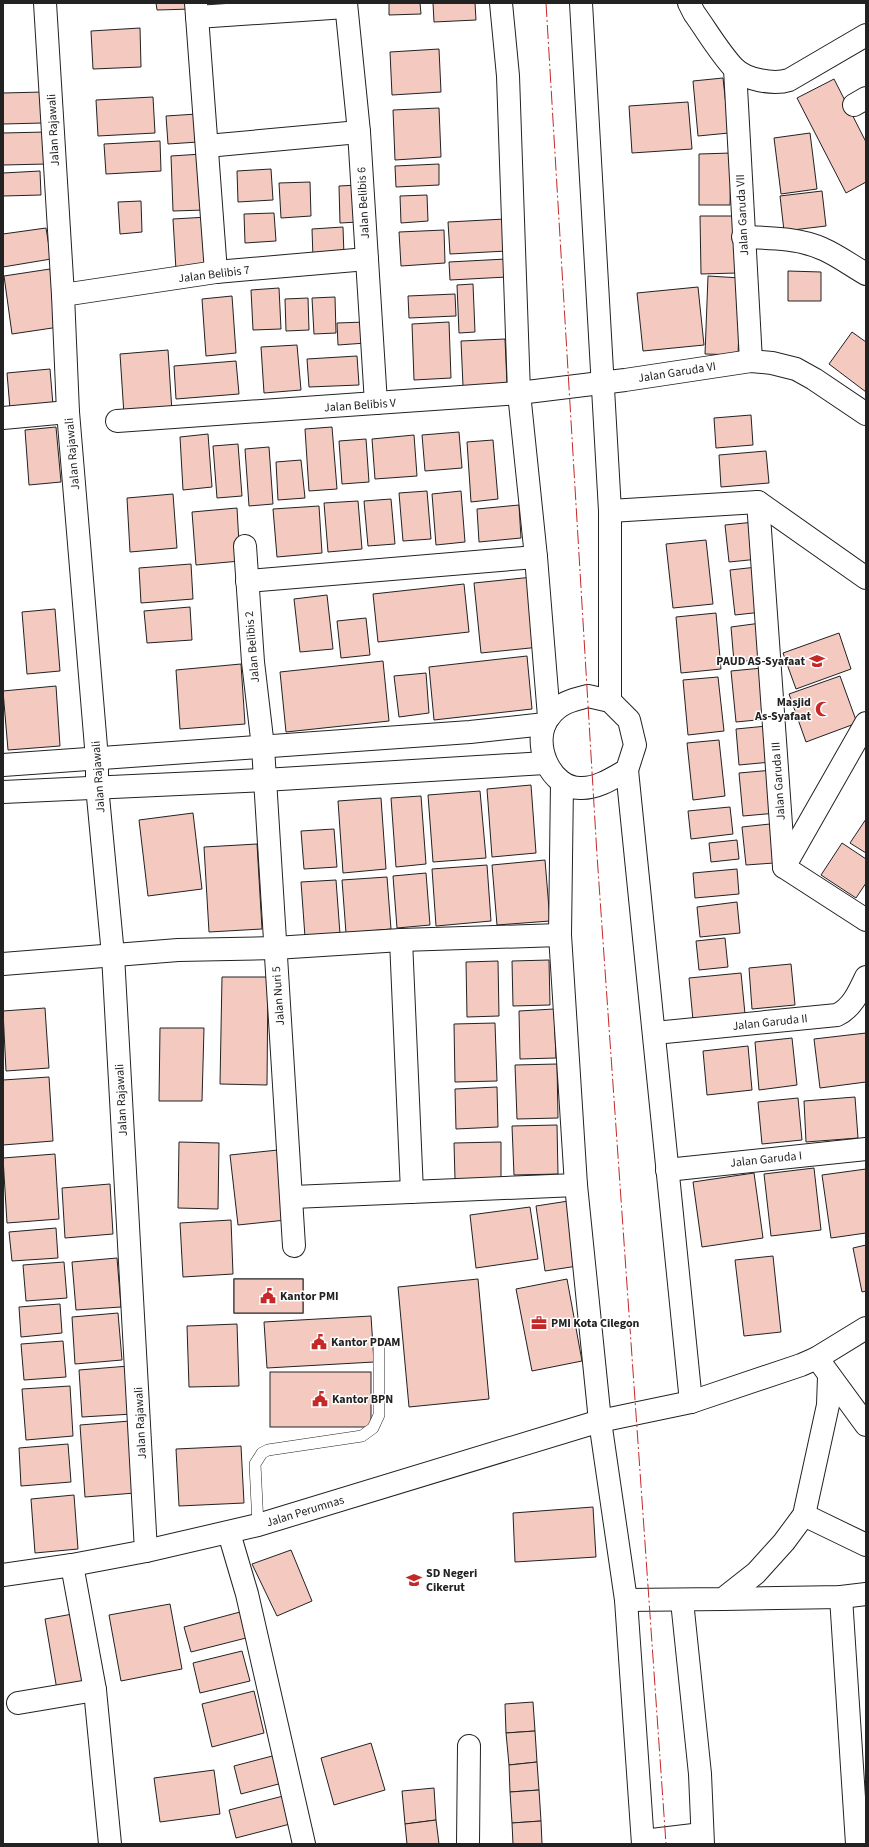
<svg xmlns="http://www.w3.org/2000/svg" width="869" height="1847" viewBox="0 0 869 1847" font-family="'Source Sans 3',sans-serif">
  <rect width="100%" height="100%" fill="#fff"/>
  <g fill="#f3c9c0" stroke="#222">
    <polygon points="156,3 192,3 192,9 157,10"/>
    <polygon points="389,3 420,3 421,14 389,15"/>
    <polygon points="433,3 475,3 476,20 434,22"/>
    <polygon points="140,28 141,67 93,69 91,31"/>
    <polygon points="439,49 441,92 392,95 390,52"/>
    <polygon points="723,78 729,133 698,136 693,81"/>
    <polygon points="834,79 866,142 866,182 846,193 797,98"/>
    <polygon points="43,92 43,123 3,124 3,93"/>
    <polygon points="153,97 155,133 98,136 96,100"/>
    <polygon points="688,102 692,149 632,153 629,106"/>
    <polygon points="439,108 441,157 395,160 393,110"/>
    <polygon points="197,114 198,142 168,144 166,116"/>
    <polygon points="46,132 47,164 3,165 3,133"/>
    <polygon points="810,133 817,189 781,194 774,138"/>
    <polygon points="160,141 161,171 106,174 104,144"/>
    <polygon points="731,153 730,205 699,205 699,154"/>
    <polygon points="202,154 205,210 173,211 171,156"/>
    <polygon points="439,164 439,185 396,187 395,166"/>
    <polygon points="271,169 273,200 238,202 237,171"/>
    <polygon points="40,171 41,195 3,196 3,173"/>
    <polygon points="310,182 311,216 281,218 279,183"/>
    <polygon points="358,185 359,222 340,223 339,186"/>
    <polygon points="822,191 826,226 784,231 780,196"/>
    <polygon points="427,195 428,221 401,223 400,196"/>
    <polygon points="141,201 142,232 120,234 118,202"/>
    <polygon points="274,213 276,241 245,243 244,214"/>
    <polygon points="700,216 736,216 737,273 701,274"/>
    <polygon points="208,217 210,268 176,270 173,219"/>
    <polygon points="505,219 507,251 450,254 448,222"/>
    <polygon points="343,227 344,256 313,258 312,229"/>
    <polygon points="46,228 51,259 3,267 3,234"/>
    <polygon points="444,230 445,263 401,266 399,232"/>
    <polygon points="506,259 507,277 450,280 449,262"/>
    <polygon points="50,269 59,327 12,334 4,276"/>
    <polygon points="788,271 821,272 821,301 788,301"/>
    <polygon points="708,276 741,278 738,355 705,354"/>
    <polygon points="473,284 475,332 459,333 457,285"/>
    <polygon points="698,287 704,345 643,351 637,293"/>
    <polygon points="279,288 281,329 253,330 251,290"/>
    <polygon points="455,294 456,316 409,318 408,296"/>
    <polygon points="232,296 236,353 206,356 202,299"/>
    <polygon points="335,297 336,333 314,334 312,298"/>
    <polygon points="308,298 309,330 286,331 285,299"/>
    <polygon points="365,322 366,343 338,345 337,323"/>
    <polygon points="449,322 451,378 414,380 412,324"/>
    <polygon points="852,332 866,342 866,392 829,364"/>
    <polygon points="505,339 507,384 463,386 461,341"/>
    <polygon points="297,345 301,390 264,393 261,347"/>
    <polygon points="168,350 172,412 124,415 120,354"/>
    <polygon points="357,356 359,385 309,387 307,359"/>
    <polygon points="236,361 239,394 176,399 174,366"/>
    <polygon points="50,369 53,405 10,409 7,373"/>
    <polygon points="751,415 753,445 716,448 714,418"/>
    <polygon points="56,427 61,482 29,485 25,430"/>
    <polygon points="332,427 337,489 309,491 305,429"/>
    <polygon points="459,432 462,468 425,471 422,435"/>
    <polygon points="208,434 212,487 183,490 180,437"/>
    <polygon points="414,435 417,476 375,479 372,439"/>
    <polygon points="366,439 369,482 342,484 339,441"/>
    <polygon points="493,440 498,499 471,502 467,442"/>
    <polygon points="238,444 242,496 217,498 213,446"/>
    <polygon points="269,447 273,504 249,506 245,449"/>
    <polygon points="766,451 769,483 721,487 719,455"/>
    <polygon points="301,460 305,498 278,500 276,462"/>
    <polygon points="427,491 431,539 403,541 399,493"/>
    <polygon points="461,491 465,542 436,545 432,494"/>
    <polygon points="173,494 177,548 130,552 127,498"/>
    <polygon points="391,499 395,544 368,546 364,501"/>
    <polygon points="358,501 362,549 328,552 324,503"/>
    <polygon points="519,505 521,538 479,542 477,509"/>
    <polygon points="319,506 322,553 277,557 273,509"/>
    <polygon points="237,508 240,561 196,565 192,512"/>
    <polygon points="755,522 759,559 729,562 725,525"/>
    <polygon points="706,540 713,604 673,608 666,544"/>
    <polygon points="191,564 193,599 141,603 139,568"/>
    <polygon points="757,567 762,612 735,615 730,570"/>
    <polygon points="533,577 540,647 481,653 474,583"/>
    <polygon points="464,584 469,632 378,642 373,594"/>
    <polygon points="327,595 333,649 300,652 294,599"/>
    <polygon points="190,607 192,640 147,643 144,611"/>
    <polygon points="55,609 60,671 27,674 22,612"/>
    <polygon points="716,613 721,669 681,673 676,617"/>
    <polygon points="366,618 370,655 341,658 337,621"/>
    <polygon points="761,623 765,659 734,662 731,627"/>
    <polygon points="839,633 851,669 796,689 783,653"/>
    <polygon points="527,656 532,709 434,720 429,667"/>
    <polygon points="383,661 389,721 286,732 280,672"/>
    <polygon points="241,664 245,724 180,729 176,670"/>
    <polygon points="762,668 767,719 736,722 731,671"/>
    <polygon points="426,673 429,713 399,717 394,676"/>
    <polygon points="840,676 857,723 806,742 789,694"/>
    <polygon points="718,677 724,731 688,735 683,680"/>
    <polygon points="56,686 60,746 8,750 3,691"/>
    <polygon points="767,726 771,762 739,765 736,729"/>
    <polygon points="719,740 725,796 693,800 687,743"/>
    <polygon points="773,770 777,813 743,816 739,773"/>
    <polygon points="531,785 536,853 492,857 487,789"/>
    <polygon points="480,791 486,858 433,862 428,795"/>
    <polygon points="421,796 426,864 396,867 391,798"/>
    <polygon points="381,798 386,869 343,873 338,801"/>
    <polygon points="730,807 733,834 691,839 688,811"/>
    <polygon points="193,813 202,889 148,896 139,820"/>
    <polygon points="866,819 866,853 850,843"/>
    <polygon points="770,824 774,863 746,865 742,827"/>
    <polygon points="334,829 337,867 304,869 301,831"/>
    <polygon points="737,840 739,859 711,862 709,843"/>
    <polygon points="842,843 866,859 866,883 856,898 821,875"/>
    <polygon points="257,844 262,929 209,932 204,847"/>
    <polygon points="545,860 550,921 497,925 492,865"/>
    <polygon points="487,865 491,921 436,926 432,869"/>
    <polygon points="737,869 739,894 695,898 693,873"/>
    <polygon points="426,873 430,925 397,928 393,876"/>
    <polygon points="387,877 391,929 346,933 342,880"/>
    <polygon points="336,880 340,934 305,937 301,882"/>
    <polygon points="737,902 740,933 700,937 697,907"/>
    <polygon points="725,938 728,967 699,970 696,941"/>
    <polygon points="549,960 550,1005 513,1006 512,961"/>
    <polygon points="498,961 499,1016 467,1017 466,962"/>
    <polygon points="791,964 795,1005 752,1009 749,968"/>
    <polygon points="741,973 745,1014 693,1020 689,978"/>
    <polygon points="222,977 268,977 267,1085 220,1084"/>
    <polygon points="45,1008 49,1068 6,1071 3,1011"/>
    <polygon points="554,1009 556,1058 520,1059 519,1011"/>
    <polygon points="495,1023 497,1081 455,1082 454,1024"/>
    <polygon points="160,1028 204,1028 202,1101 159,1101"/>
    <polygon points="866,1033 866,1082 820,1088 814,1039"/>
    <polygon points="792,1038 797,1085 759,1090 755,1042"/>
    <polygon points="748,1046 752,1090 707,1095 703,1051"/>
    <polygon points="557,1064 558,1118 517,1119 515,1065"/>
    <polygon points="49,1077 53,1141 3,1145 3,1080"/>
    <polygon points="497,1087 498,1127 456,1129 455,1089"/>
    <polygon points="855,1097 858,1138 806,1142 804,1101"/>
    <polygon points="798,1098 802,1140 762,1144 758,1102"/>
    <polygon points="557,1125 558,1174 514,1175 512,1126"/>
    <polygon points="179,1142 219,1143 218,1209 178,1208"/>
    <polygon points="501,1142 501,1178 455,1179 454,1143"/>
    <polygon points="278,1150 286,1220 238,1225 230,1155"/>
    <polygon points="55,1154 59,1219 7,1223 3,1158"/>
    <polygon points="814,1168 821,1230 771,1236 764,1174"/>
    <polygon points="866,1169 866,1233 831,1238 822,1175"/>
    <polygon points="754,1173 763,1238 702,1247 693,1182"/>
    <polygon points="110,1184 113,1234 65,1238 62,1188"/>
    <polygon points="575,1200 584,1265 545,1271 536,1206"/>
    <polygon points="530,1207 538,1259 476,1268 470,1215"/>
    <polygon points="231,1220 233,1274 183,1277 180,1223"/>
    <polygon points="56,1228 58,1258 12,1261 9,1232"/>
    <polygon points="866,1245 866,1291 862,1292 853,1248"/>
    <polygon points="773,1256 781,1332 744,1336 735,1260"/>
    <polygon points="117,1258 121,1307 76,1310 72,1262"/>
    <polygon points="64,1262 67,1298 26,1301 23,1265"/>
    <rect x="234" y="1279" width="69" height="34"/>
    <rect x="234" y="1279" width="69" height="34"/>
    <polygon points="478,1279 489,1399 409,1407 398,1287"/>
    <polygon points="567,1279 582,1361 532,1371 516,1289"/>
    <polygon points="60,1304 62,1333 21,1337 19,1307"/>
    <polygon points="118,1313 122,1360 75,1364 72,1317"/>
    <polygon points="371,1316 374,1362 267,1368 264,1322"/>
    <polygon points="237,1324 239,1386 189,1387 187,1326"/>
    <polygon points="63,1341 66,1377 24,1380 21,1344"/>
    <polygon points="129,1366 133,1414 82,1417 79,1370"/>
    <rect x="270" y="1372" width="101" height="55"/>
    <polygon points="70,1386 73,1436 26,1440 22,1389"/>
    <polygon points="130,1421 135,1493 85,1497 80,1425"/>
    <polygon points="68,1444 71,1482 21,1486 19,1448"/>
    <polygon points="241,1446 244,1503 179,1506 176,1449"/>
    <polygon points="74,1495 78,1549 35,1553 31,1499"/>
    <polygon points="593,1507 596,1557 515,1562 513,1513"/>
    <polygon points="291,1550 312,1601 277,1616 252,1564"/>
    <polygon points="170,1604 182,1669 121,1681 109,1615"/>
    <polygon points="240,1612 246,1638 191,1652 184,1627"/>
    <polygon points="78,1613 89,1684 57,1690 45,1619"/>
    <polygon points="242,1651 250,1681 200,1693 193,1663"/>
    <polygon points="254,1691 264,1733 212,1747 202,1704"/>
    <polygon points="533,1702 535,1731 506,1733 505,1704"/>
    <polygon points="535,1731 537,1762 509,1765 506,1733"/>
    <polygon points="371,1743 385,1790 334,1805 321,1758"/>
    <polygon points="280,1754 286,1782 241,1794 234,1766"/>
    <polygon points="537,1762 539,1790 510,1792 509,1765"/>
    <polygon points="214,1770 220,1814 160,1822 154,1778"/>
    <polygon points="434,1788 436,1820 405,1824 402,1791"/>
    <polygon points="539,1790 541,1821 512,1823 510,1792"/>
    <polygon points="287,1795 294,1823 236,1838 229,1810"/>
    <polygon points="436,1820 439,1844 407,1844 405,1824"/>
    <polygon points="541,1821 542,1844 513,1844 512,1823"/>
  </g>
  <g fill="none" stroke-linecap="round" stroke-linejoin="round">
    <defs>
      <polyline id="lane" points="258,1525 255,1464 262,1453 268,1450 362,1436 373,1428 379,1415 379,1343"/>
      <g id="street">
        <polyline points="45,3 63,295 68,412 97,759 97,786 113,955 146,1551"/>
        <polyline points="196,3 216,272"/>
        <polyline points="346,3 359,132 376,403"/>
        <polyline points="501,3 508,76 519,393 536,557 549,717"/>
        <polyline points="581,3 610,511 610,701"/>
        <path d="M689,3L694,13C707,31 719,52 734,68C746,80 774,85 789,80L866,35"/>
        <polyline points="197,17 346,7"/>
        <polyline points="735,69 751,361"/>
        <polyline points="854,105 866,98"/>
        <polyline points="207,146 359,132"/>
        <path d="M743,237C769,238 799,238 823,249C837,255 852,266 866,274"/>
        <polyline points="63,295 216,272 367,259"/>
        <polyline points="3,418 68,412"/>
        <polyline points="117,421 519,393 625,380 751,361 772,363 796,369 814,379 866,414"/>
        <polyline points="758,502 784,867 866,920"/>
        <polyline points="610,511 758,502 866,578"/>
        <polyline points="245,546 253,662 263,747 294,1246"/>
        <polyline points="247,581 536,557"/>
        <polyline points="784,867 866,723"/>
        <polyline points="401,940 412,1192"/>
        <polyline points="3,964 178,950 275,948 401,940 560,935"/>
        <path d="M655,1033L837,1015C852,1008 859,992 866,977"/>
        <polyline points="667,1170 866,1149"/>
        <polyline points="293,1197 576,1185"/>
        <polyline points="817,1358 866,1328"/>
        <polyline points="229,1533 247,1594 304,1844"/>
        <polyline points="72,1565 95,1690 110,1844"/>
        <polyline points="3,1575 72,1565 146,1551 258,1525 600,1421"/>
        <polyline points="841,1597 857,1844"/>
        <polyline points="626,1600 643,1844"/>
        <polyline points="682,1601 700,1774 703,1844"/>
        <polyline points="18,1703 95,1690"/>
        <polyline points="643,1841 702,1834"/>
        <polyline points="468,1844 469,1746"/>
      </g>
      <g id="secondary">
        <path d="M588,696L610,701L629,720L635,745L627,770C613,778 598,788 582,788C550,790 530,741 549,717C559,703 572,700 588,696Z"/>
        <polyline points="3,765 470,732 545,724"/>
        <path d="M627,770C649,981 669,1191 691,1402"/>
        <polyline points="562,783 560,935 576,1185 600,1421 626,1600 723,1599 756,1573 784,1542 804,1515 828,1405 829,1377"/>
        <polyline points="3,792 264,780 545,763"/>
        <polyline points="600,1421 691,1402 801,1365 817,1358 866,1425"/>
        <polyline points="804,1515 866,1545"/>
        <polyline points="723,1599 841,1597 866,1594"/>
      </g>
    </defs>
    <use href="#lane" stroke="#222" stroke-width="12"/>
    <use href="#street" stroke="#222" stroke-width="24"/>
    <use href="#secondary" stroke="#222" stroke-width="24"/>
    <use href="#lane" stroke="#fff" stroke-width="11"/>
    <use href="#street" stroke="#fff" stroke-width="22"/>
    <use href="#secondary" stroke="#fff" stroke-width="22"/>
    <polyline stroke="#c62828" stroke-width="1" stroke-dasharray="14 3 2 3" stroke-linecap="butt" points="546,3 597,855 666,1844"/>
  </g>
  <defs>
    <symbol id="school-bare" viewBox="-9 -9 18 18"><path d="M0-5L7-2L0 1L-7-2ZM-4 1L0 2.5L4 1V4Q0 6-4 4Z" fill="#c62828" stroke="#fff" stroke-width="2.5" paint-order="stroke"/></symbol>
    <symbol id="mosque-bare" viewBox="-9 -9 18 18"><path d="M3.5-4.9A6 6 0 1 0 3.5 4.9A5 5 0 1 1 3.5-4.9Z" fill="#c62828" stroke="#fff" stroke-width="2.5" paint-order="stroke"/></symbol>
    <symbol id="civic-bare" viewBox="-9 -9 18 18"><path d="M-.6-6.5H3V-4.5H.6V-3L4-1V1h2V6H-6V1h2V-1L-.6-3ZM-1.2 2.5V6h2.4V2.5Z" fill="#c62828" stroke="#fff" stroke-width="2.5" paint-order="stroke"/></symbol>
    <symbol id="office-bare" viewBox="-9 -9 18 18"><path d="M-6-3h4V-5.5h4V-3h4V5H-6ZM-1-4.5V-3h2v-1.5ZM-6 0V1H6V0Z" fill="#c62828" stroke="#fff" stroke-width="2.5" paint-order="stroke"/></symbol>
  </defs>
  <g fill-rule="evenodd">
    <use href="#school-bare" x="806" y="650" width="22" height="22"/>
    <use href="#mosque-bare" x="812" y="698" width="22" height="22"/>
    <use href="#civic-bare" x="257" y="1285" width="22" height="22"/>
    <use href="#office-bare" x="528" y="1312" width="22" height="22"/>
    <use href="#civic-bare" x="308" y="1331" width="22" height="22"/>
    <use href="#civic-bare" x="309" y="1388" width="22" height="22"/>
    <use href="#school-bare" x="403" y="1569" width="22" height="22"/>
  </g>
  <g text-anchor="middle" stroke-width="3" stroke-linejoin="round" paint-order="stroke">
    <g font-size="12" fill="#222" stroke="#fff">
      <text transform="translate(53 130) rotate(-93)" y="4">Jalan Rajawali</text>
      <text transform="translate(363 203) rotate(-93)" y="4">Jalan Belibis 6</text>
      <text transform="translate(742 215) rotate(-93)" y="4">Jalan Garuda VII</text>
      <text transform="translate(214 274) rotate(-7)" y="4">Jalan Belibis 7</text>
      <text transform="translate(677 372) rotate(-9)" y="4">Jalan Garuda VI</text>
      <text transform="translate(360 405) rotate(-4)" y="4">Jalan Belibis V</text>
      <text transform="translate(72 454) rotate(-95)" y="4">Jalan Rajawali</text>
      <text transform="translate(252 647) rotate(-95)" y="4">Jalan Belibis 2</text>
      <text transform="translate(98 777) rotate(-94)" y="4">Jalan Rajawali</text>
      <text transform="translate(778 781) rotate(-94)" y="4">Jalan Garuda III</text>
      <text transform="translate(278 996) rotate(-94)" y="4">Jalan Nuri 5</text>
      <text transform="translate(770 1022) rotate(-6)" y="4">Jalan Garuda II</text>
      <text transform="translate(121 1100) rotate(-93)" y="4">Jalan Rajawali</text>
      <text transform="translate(766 1159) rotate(-6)" y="4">Jalan Garuda I</text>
      <text transform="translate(140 1423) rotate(-93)" y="4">Jalan Rajawali</text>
      <text transform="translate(305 1511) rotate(-17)" y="4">Jalan Perumnas</text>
    </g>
    <g font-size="12" font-weight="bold" fill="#222" stroke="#fff" text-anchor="start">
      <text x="805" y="665" text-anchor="end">PAUD AS-Syafaat</text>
      <text x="811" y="706" text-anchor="end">Masjid<tspan x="811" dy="14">As-Syafaat</tspan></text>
      <text x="280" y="1300">Kantor PMI</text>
      <text x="551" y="1327">PMI Kota Cilegon</text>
      <text x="331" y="1346">Kantor PDAM</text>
      <text x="332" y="1403">Kantor BPN</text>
      <text x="426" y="1577">SD Negeri<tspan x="426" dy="14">Cikerut</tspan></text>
    </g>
  </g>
  <rect width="869" height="1847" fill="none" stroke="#222222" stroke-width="8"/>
</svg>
